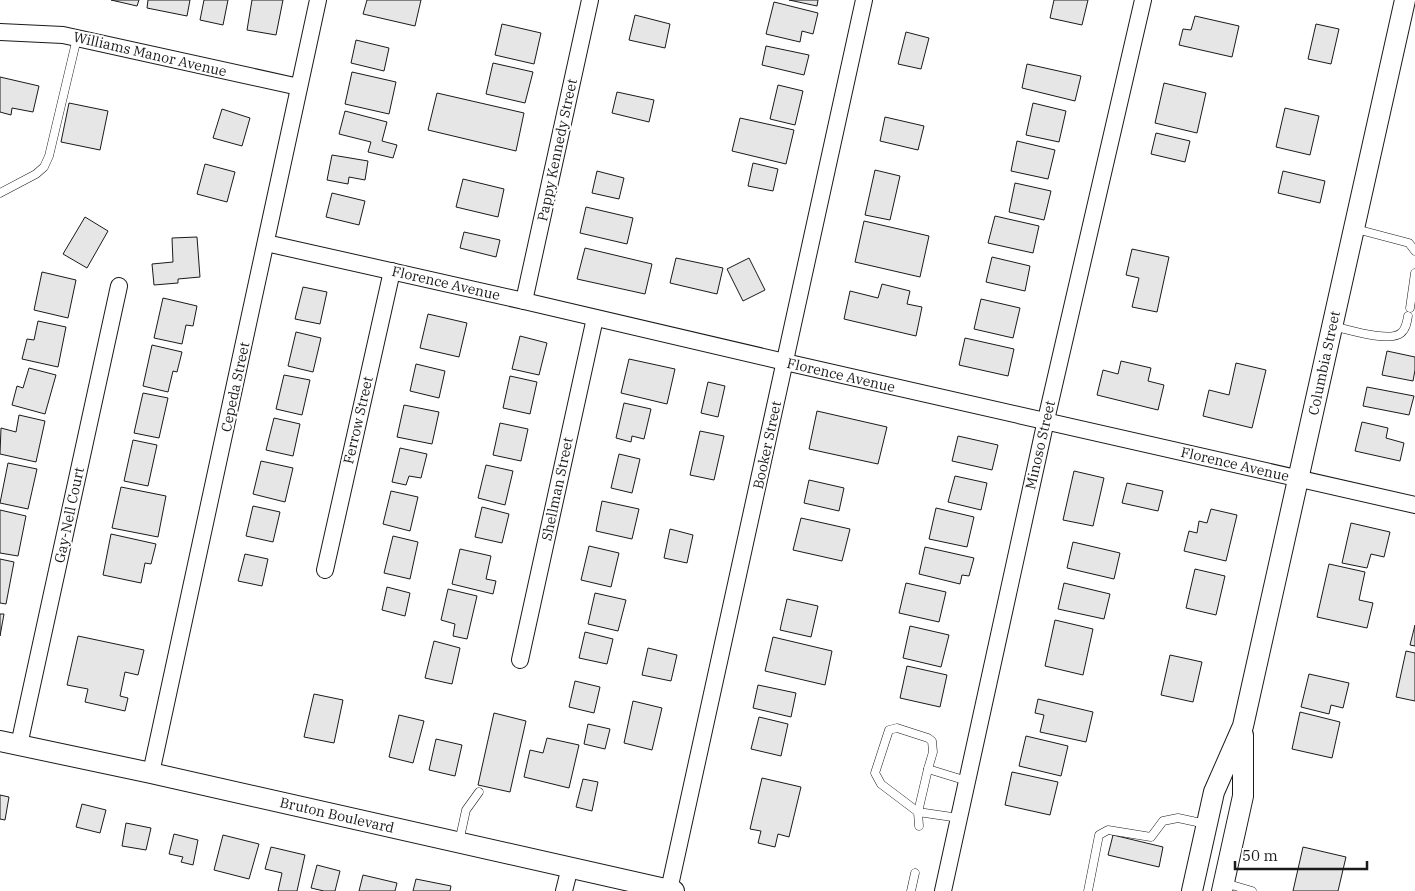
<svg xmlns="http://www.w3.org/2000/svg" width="1415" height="891" viewBox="0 0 1415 891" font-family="'IBM Plex Serif',serif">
  <rect width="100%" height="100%" fill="#fff"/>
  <g fill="#e6e6e6" stroke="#1a1a1a">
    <polygon points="111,0 139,0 137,6"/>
    <polygon points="148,0 190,0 187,16 147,8"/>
    <polygon points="204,0 228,0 223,25 200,20"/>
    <polygon points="252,0 283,0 276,35 247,30"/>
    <polygon points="367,0 421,0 415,26 363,14"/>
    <polygon points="789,0 818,0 817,6"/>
    <polygon points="1054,0 1088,0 1082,25 1050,18"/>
    <polygon points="774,2 818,13 813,34 802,31 800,42 766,34"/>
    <polygon points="635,15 670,24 665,48 629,40"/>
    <polygon points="1195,16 1239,26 1232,57 1179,45 1183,29 1191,30"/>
    <polygon points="502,24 541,33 534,64 495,55"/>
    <polygon points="1316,24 1339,29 1331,64 1308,59"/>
    <polygon points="906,32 929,38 921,69 898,64"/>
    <polygon points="356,40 389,48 384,71 351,63"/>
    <polygon points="766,46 809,55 804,75 762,65"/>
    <polygon points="493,63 533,72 525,103 486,94"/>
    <polygon points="1027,64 1081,76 1075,101 1022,88"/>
    <polygon points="352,72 396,82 389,114 345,104"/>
    <polygon points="0,77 39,86 33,112 12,108 11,115 0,112"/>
    <polygon points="1164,83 1206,93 1197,133 1155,123"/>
    <polygon points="778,85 803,91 795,125 770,119"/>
    <polygon points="617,92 654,100 649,122 612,113"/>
    <polygon points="437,93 524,113 516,151 428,130"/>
    <polygon points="69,103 108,111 100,150 61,142"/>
    <polygon points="1033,103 1066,111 1059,142 1026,135"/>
    <polygon points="1285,108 1319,116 1310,155 1276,147"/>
    <polygon points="222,109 250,118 242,146 213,138"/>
    <polygon points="345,111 387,122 382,141 397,145 393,158 368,152 371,142 339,134"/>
    <polygon points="885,117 924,126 918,150 880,141"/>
    <polygon points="740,118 794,130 786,164 732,151"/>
    <polygon points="1156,133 1190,141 1185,162 1151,154"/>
    <polygon points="1017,141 1055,150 1048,179 1011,171"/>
    <polygon points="332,155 368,161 365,180 349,177 348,184 327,180"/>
    <polygon points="753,163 778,169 773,191 748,186"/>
    <polygon points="205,164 235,172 227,202 197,194"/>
    <polygon points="875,170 900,176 890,220 865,215"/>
    <polygon points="597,171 624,178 619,199 592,193"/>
    <polygon points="1283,171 1325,181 1320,203 1278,193"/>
    <polygon points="463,179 504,189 498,217 456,207"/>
    <polygon points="1015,183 1051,191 1044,220 1009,212"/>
    <polygon points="332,193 365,201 359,225 326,217"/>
    <polygon points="586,207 633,218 627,244 580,233"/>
    <polygon points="995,216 1039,226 1033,253 988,243"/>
    <polygon points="85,217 108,231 87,268 63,254"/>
    <polygon points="864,221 929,236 920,277 855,262"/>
    <polygon points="464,232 500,240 496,257 460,248"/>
    <polygon points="197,237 200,277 178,279 178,283 154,285 152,264 173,262 172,238"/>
    <polygon points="585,248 652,264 645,294 577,279"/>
    <polygon points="1132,249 1169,257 1157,312 1132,307 1139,278 1126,275"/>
    <polygon points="992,257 1030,266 1025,291 986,282"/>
    <polygon points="676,258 723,268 717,294 670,283"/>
    <polygon points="749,258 765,290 743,301 727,269"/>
    <polygon points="42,272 76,280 68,318 34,310"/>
    <polygon points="882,284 910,291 907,304 922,307 916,336 844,319 850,291 878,298"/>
    <polygon points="303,287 327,292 320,324 295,319"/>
    <polygon points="163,298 197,306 193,326 186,325 182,344 154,338"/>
    <polygon points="981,299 1020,308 1013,338 974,329"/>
    <polygon points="428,314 467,323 459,357 420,348"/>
    <polygon points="38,321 66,327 58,367 22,359 27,339 34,340"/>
    <polygon points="296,332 321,338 313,372 288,366"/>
    <polygon points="520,336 547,343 539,375 512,369"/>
    <polygon points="965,338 1014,349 1008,376 959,365"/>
    <polygon points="152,345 182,352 177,372 173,371 168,392 143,386"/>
    <polygon points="1387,351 1415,357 1415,370 1413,381 1382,375"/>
    <polygon points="629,359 675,369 667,404 621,393"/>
    <polygon points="1121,361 1151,368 1148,381 1164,385 1158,410 1097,395 1103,370 1118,374"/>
    <polygon points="1236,363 1266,370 1252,428 1203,416 1209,390 1229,395"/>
    <polygon points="416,364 445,371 439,398 410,391"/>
    <polygon points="29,368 56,375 45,414 12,405 17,386 23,388"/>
    <polygon points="284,375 310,380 302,415 276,409"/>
    <polygon points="510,376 537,382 530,414 503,408"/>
    <polygon points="708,382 725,386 718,417 701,413"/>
    <polygon points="1367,387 1414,396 1409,415 1363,406"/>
    <polygon points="143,393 168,398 159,438 134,433"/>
    <polygon points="624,403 651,409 644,439 632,436 631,442 616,438"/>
    <polygon points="404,405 439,412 432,444 397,437"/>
    <polygon points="817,411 887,427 878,464 809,449"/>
    <polygon points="19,415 45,421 36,462 0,454 1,428 16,432"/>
    <polygon points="274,418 300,424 293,456 266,450"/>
    <polygon points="1362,422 1388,428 1386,438 1404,443 1400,461 1355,451"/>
    <polygon points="500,423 528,429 521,461 493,455"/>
    <polygon points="700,431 724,436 714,480 690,475"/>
    <polygon points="958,436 998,445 992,470 952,461"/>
    <polygon points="133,440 157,445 148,486 124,481"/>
    <polygon points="400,448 427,454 421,478 409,476 406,485 392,482"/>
    <polygon points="619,454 640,459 632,493 611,488"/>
    <polygon points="261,461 293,468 285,502 253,494"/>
    <polygon points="8,463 37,469 28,509 0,503"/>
    <polygon points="486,465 513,471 505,505 478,498"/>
    <polygon points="1074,471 1104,478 1093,526 1063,520"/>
    <polygon points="955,476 987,483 981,510 948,502"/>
    <polygon points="809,480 844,488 839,511 804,503"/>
    <polygon points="1127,483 1163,491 1158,511 1122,503"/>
    <polygon points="121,487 166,496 158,537 112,528"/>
    <polygon points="391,491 418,497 410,531 383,524"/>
    <polygon points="602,501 639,509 632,539 596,531"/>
    <polygon points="253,506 280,512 273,542 246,536"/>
    <polygon points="482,507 509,514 502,543 475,537"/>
    <polygon points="936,508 974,517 967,547 929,539"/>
    <polygon points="1211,509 1237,515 1226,561 1184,551 1189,531 1197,533 1199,521 1207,523"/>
    <polygon points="0,510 26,516 18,556 0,553"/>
    <polygon points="801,518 850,529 842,561 793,550"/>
    <polygon points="1351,523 1390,532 1384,557 1371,554 1367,568 1342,563"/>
    <polygon points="670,529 693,535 687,563 664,558"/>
    <polygon points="111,534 156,544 151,564 145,563 141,583 103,575"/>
    <polygon points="393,536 418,542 410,579 384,573"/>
    <polygon points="1073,542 1120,553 1114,579 1067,568"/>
    <polygon points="589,546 619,553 611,587 581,580"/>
    <polygon points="925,547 974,558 969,576 962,575 960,584 919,574"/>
    <polygon points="460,549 491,556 486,579 496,581 493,594 452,584"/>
    <polygon points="245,554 268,559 262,586 238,581"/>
    <polygon points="0,559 14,562 6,604 0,603"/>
    <polygon points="1329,564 1365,572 1359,600 1373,603 1367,628 1317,617"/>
    <polygon points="1195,569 1225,576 1216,615 1186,608"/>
    <polygon points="906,583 946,592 939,622 899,613"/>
    <polygon points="1064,583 1110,594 1104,619 1058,609"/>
    <polygon points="387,587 410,593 405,616 382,610"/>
    <polygon points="448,589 477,596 467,639 453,636 455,624 441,620"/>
    <polygon points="595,593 626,600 618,631 588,624"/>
    <polygon points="787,599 818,606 811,637 780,630"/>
    <polygon points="0,614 4,614 0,636"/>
    <polygon points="1055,620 1093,629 1083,675 1045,666"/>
    <polygon points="1415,625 1415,646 1410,645"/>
    <polygon points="910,626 949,635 941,667 903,658"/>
    <polygon points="585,632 613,639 607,664 579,658"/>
    <polygon points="78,636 144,650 138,675 125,672 120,696 128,698 125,711 85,702 88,689 67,685"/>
    <polygon points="773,637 832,651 825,685 765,671"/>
    <polygon points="434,641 460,648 452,684 425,678"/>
    <polygon points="648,648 677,655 671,681 642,675"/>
    <polygon points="1406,651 1415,653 1415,701 1396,697"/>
    <polygon points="1170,655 1202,662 1193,702 1161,695"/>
    <polygon points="907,666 947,675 940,707 900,698"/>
    <polygon points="1309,674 1349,683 1343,708 1331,705 1329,714 1301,707"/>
    <polygon points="575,681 600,687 594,713 569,707"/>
    <polygon points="758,685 796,693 791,717 753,708"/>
    <polygon points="314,694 343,700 334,743 304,737"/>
    <polygon points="1038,699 1093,712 1086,742 1040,732 1044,715 1035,713"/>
    <polygon points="633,701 662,708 652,750 624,743"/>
    <polygon points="1300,712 1340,722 1332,758 1292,749"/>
    <polygon points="494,713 526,721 510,792 478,785"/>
    <polygon points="399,715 424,721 413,763 389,757"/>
    <polygon points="759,717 788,724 781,756 751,749"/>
    <polygon points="588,724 610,729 605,749 584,744"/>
    <polygon points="1026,736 1068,746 1061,776 1019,766"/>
    <polygon points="547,738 579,745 569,788 524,777 530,750 543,753"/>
    <polygon points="436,739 462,745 455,776 429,770"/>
    <polygon points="1012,772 1058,782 1050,815 1005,805"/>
    <polygon points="762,778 801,787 789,837 778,834 775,847 758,843 761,831 750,829"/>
    <polygon points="583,779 598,782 592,811 576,807"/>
    <polygon points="0,795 9,797 5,820 0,819"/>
    <polygon points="82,804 106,810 100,833 76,827"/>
    <polygon points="126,823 151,828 146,850 122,846"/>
    <polygon points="174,834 198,840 193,865 181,862 183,857 169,854"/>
    <polygon points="223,835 259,844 249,879 214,870"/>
    <polygon points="1113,835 1163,847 1159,867 1108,855"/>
    <polygon points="271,847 305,855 297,891 278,891 282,873 265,869"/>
    <polygon points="1303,847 1346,857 1338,891 1293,891"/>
    <polygon points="317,865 340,871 335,891 324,891 311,888"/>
    <polygon points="363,875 397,883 395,891 359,891"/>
    <polygon points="416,879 451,886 450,891 413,891"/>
  </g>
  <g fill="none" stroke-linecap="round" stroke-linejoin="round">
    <defs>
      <g id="service">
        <polyline points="0,193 36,174 44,167 49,156 77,38"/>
        <polyline points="1356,229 1409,243 1415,251"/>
        <polyline points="1410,308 1415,273"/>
        <path d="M1332,326C1347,329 1389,343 1401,333C1406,329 1407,322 1408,316"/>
        <polyline points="959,818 918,812 928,769 967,781"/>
        <polyline points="919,826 918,812 881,784 875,773 889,730 897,728 928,738 932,741 933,752 928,769"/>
        <polyline points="459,842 466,810 479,792"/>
        <polyline points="1225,883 1252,891"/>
        <polyline points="911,891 915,873"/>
        <polyline points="1088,891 1099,835 1108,830 1151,837 1163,821 1178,818 1206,824"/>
      </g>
      <g id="minor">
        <polyline points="0,32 63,35 299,87"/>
        <polyline points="266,243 524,301 785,362 1415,505"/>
        <polyline points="524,301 590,0"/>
        <polyline points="325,570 392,271"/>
        <polyline points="520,660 595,318"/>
        <polyline points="19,745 119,286"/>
        <polyline points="151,773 318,0"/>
        <polyline points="669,890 864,0"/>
        <polyline points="564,891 570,867"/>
        <polyline points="943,891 1046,420 1143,0"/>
      </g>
      <g id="tertiary">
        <polyline points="0,741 151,773 674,891"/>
        <polyline points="1192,891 1214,792 1243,726 1405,0"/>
        <polyline points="1222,891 1243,796 1243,735"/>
      </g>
    </defs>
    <use href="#service" stroke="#1a1a1a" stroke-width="9"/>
    <use href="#minor" stroke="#1a1a1a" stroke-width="18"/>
    <use href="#tertiary" stroke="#1a1a1a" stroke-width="22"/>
    <use href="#service" stroke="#fff" stroke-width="8"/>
    <use href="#minor" stroke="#fff" stroke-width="16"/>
    <use href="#tertiary" stroke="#fff" stroke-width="20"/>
  </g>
  <g text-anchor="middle" stroke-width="4" stroke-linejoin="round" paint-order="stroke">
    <g font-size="14" fill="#1a1a1a" stroke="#fff">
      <text transform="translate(150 54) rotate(13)" y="5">Williams Manor Avenue</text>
      <text transform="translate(557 150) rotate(-78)" y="5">Pappy Kennedy Street</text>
      <text transform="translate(446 283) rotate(13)" y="5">Florence Avenue</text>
      <text transform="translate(1324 363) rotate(-78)" y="5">Columbia Street</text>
      <text transform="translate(841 375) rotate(13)" y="5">Florence Avenue</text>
      <text transform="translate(235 387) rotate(-78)" y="5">Cepeda Street</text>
      <text transform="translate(358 420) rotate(-77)" y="5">Ferrow Street</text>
      <text transform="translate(767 445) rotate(-78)" y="5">Booker Street</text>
      <text transform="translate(1040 445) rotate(-77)" y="5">Minoso Street</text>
      <text transform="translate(1235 464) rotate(13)" y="5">Florence Avenue</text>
      <text transform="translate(557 489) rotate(-78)" y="5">Shellman Street</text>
      <text transform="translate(69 515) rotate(-78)" y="5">Gay-Nell Court</text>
      <text transform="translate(337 815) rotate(13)" y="5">Bruton Boulevard</text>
    </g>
  </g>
  <path d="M1235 861v8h132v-8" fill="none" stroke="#1a1a1a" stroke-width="2.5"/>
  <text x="1242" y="861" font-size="15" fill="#1a1a1a" stroke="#ffffff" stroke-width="4" paint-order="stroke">50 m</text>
</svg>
